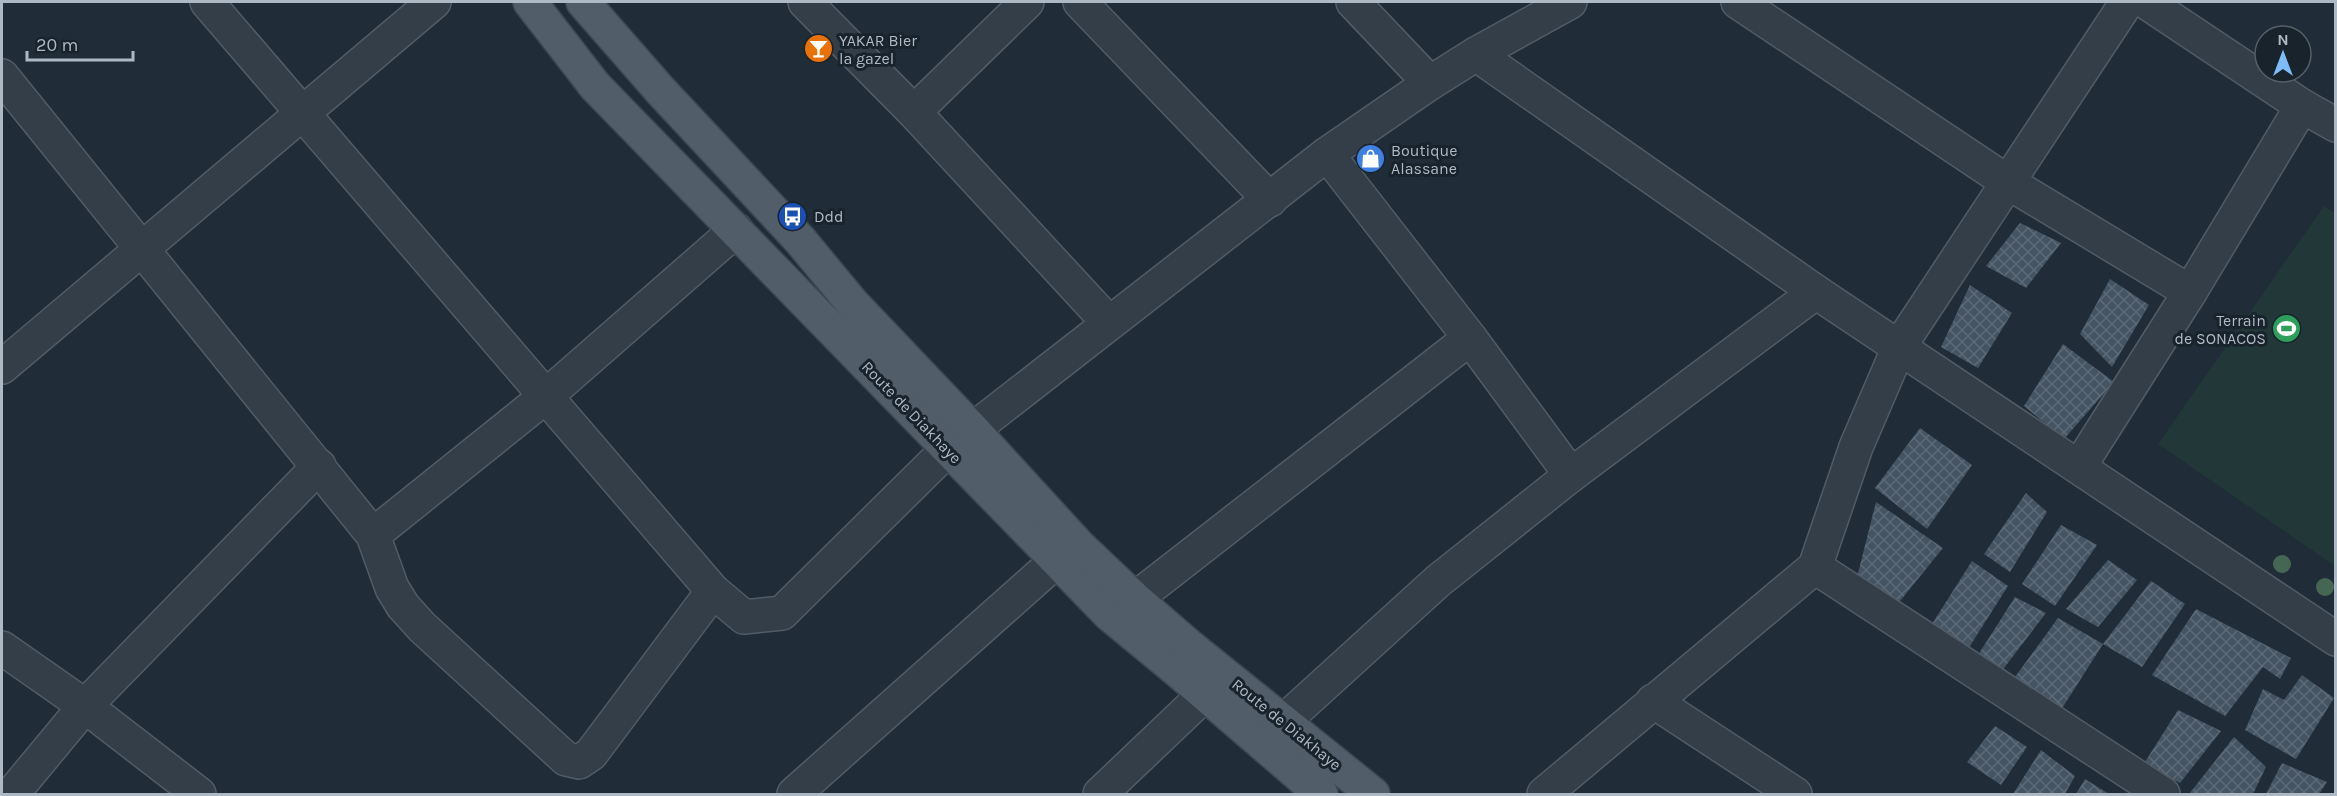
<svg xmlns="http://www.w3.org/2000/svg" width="2337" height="796" viewBox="0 0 2337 796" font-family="Karla,sans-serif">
  <defs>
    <pattern id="building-cross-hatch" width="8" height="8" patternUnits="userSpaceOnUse" patternTransform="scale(1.5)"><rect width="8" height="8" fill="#455462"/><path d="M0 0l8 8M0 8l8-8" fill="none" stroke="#5d6a77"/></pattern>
  </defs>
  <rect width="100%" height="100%" fill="#202c37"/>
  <polygon fill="#223838" points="2324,206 2336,214 2335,566 2158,444"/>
  <g fill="url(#building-cross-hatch)">
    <polygon points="2020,223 2061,243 2026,288 1986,266"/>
    <polygon points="2110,279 2149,305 2112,367 2080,334"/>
    <polygon points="1970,285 2012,313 1978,368 1941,347"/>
    <polygon points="2063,344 2114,382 2064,439 2024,406"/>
    <polygon points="1920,428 1972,465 1927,529 1875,488"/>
    <polygon points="2026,493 2047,512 2010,572 1984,554"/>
    <polygon points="1876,502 1943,548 1896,606 1856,581"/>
    <polygon points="2061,525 2097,545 2055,606 2022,584"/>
    <polygon points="2108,560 2137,580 2098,627 2066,609"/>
    <polygon points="1972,561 2008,586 1968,649 1932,624"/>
    <polygon points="2151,581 2185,604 2142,667 2103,644 2061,710 2015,677 2058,618 2103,644"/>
    <polygon points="2015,597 2046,613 2001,672 1978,655"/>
    <polygon points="2196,609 2291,658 2280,679 2263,667 2225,716 2152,675"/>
    <polygon points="2302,675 2334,698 2296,759 2245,730 2263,689 2284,700"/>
    <polygon points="2178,710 2221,731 2180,783 2143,765"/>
    <polygon points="1995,726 2027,747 2001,785 1967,762"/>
    <polygon points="2234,737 2266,767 2253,794 2189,794"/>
    <polygon points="2041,750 2075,776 2065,794 2013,794"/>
    <polygon points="2282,763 2327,782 2319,794 2266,794"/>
    <polygon points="2085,779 2109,794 2076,794"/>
  </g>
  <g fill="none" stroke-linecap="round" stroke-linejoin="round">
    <defs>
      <g id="minor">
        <polyline points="207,2 713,591 744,617 782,613 948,449 1327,154 1430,83 1476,54 1570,2"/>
        <polyline points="805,2 914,112 1109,323"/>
        <polyline points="1080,2 1270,200"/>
        <polyline points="1353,2 1430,83"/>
        <polyline points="1738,2 2009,183 2190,292"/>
        <polyline points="2146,2 2302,106 2336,125"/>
        <polyline points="1476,54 1816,292 2336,639"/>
        <polyline points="2,76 373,535 392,588 403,606 422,627 566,759 579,762 591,754 713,591"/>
        <polyline points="914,112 1027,2"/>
        <polyline points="1327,154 1470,338 1571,475"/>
        <polyline points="2,367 434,2"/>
        <polyline points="2079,467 2190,292 2302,106"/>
        <polyline points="373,535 545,397 736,230"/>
        <polyline points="1815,567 2163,794"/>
        <polyline points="1135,599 1470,338"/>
        <polyline points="2,648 85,706 199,794"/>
        <polyline points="1653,701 1795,794"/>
        <polyline points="1284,721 1438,581 1571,475 1816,292"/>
        <polyline points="12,794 85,706 319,466"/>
        <polyline points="794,794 1056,561"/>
        <polyline points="1100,794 1205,694"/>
        <polyline points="1544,794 1815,567 1856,447 1899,347 2127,2"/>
      </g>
      <g id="major">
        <polyline points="530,2 595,86 1109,614 1177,670 1321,794"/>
        <polyline points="583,2 660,90 800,240 853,304 972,429 1078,545 1135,599 1188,645 1373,794"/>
      </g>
    </defs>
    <use href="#minor" stroke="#515c66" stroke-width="36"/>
    <use href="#major" stroke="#3d4751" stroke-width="36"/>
    <use href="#minor" stroke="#333e48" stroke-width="33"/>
    <use href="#major" stroke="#515d68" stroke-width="33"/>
  </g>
  <g fill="#466654">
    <circle cx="2282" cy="564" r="9"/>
    <circle cx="2325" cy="587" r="9"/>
  </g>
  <defs>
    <symbol id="bar-disc" viewBox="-11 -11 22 22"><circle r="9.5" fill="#e8710a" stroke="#19232c"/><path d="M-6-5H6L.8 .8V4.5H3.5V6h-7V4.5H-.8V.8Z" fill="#fff"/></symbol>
    <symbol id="shop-disc" viewBox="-11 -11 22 22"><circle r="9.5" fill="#3f7fe0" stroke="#19232c"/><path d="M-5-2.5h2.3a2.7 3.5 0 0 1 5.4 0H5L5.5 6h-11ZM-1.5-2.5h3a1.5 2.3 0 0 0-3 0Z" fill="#fff"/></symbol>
    <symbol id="bus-disc" viewBox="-11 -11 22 22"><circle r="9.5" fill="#1a4fb4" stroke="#19232c"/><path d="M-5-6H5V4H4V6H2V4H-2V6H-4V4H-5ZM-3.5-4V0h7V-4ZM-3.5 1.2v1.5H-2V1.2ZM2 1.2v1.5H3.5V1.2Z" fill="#fff"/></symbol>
    <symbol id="stadium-disc" viewBox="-11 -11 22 22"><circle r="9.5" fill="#2e9e5b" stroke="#19232c"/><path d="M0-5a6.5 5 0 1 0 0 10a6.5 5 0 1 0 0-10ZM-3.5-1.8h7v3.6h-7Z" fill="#fff"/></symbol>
  </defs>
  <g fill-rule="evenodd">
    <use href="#bar-disc" x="802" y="32" width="33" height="33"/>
    <use href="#shop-disc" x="1354" y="142" width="33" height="33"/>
    <use href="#bus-disc" x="776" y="200" width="33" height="33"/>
    <use href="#stadium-disc" x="2270" y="312" width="33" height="33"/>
  </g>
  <g text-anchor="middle" stroke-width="6" stroke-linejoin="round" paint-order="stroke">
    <g font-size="16" fill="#adb9c5" stroke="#19232c" text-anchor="start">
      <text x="839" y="46">YAKAR Bier<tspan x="839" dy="18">la gazel</tspan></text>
      <text x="1391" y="156">Boutique<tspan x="1391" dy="18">Alassane</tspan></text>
      <text x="814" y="222">Ddd</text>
      <text x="2266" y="326" text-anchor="end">Terrain<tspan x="2266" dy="18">de SONACOS</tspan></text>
    </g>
    <g font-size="16" fill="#adb9c5" stroke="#19232c">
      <text transform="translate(912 412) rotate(46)" y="6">Route de Diakhaye</text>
      <text transform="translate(1287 724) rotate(39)" y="6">Route de Diakhaye</text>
    </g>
  </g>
  <rect width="2337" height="796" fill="none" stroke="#adb9c5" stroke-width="6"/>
  <g transform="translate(2283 54)"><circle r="28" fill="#19232c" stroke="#545f69" stroke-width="1.5"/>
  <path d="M0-4.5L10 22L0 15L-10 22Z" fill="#7ebbf9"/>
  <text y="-9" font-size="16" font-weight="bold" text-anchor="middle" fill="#adb9c5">N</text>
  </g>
  <path d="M27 51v9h106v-9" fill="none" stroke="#adb9c5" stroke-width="3"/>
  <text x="36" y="51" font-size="18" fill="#adb9c5" stroke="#19232c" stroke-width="4.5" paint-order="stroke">20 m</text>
</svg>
